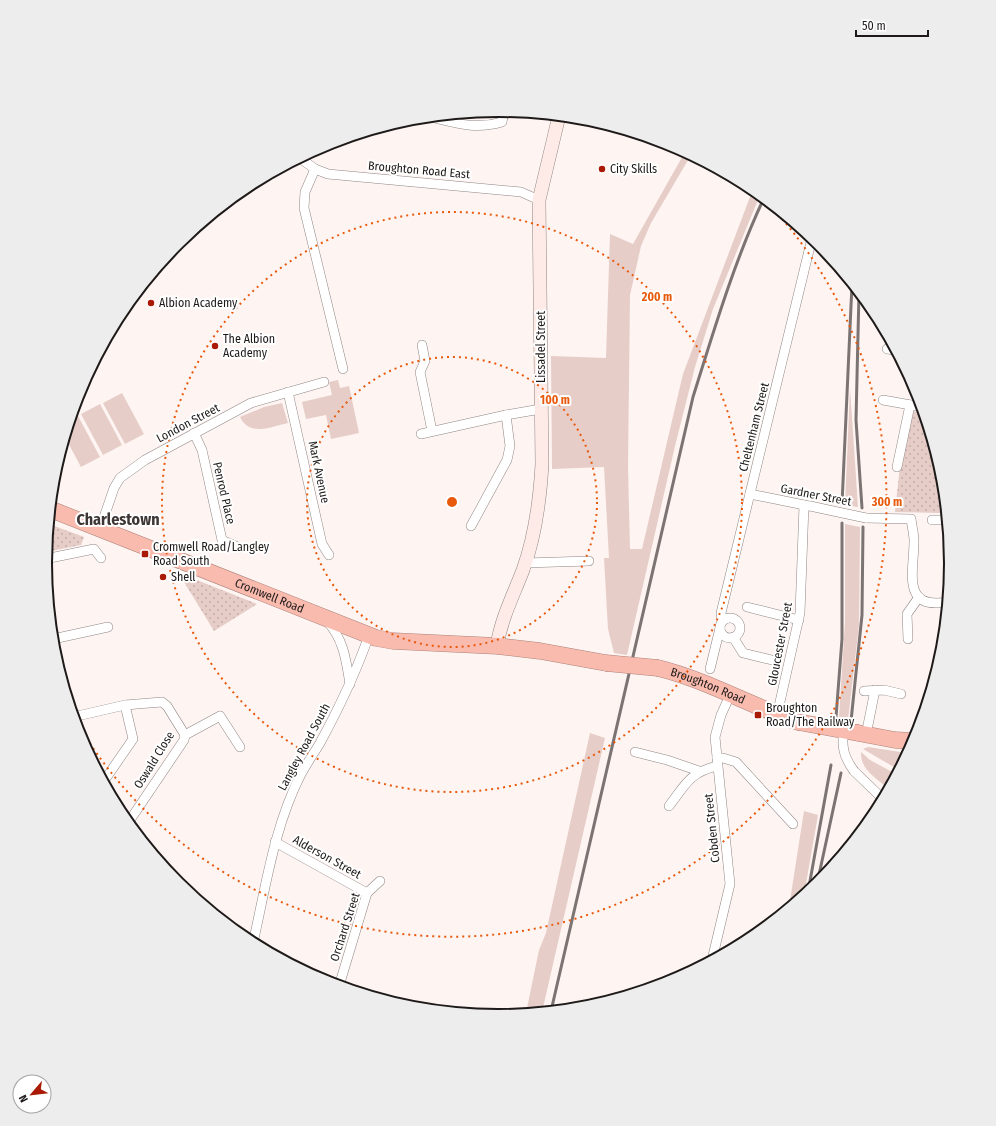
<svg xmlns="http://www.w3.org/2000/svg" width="996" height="1126" viewBox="0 0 996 1126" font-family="'Fira Sans Condensed',sans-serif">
  <defs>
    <pattern id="park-dots" width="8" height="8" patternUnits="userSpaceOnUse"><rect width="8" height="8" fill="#e6cdc8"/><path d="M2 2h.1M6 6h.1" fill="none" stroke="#c5afab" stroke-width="1.8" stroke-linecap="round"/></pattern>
  </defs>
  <rect width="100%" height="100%" fill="#fef4f2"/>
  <g fill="#e6cdc8">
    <polygon points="685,152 691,155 651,223 641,246 630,295 628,467 630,549 642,549 683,374 753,189 760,195 713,309 695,367 675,446 627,655 614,653 608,629 604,558 609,558 604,467 552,469 551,356 606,358 610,234 633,244"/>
    <polygon points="338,380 340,388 349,386 359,433 331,439 326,415 306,419 302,402 332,395 329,382"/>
    <polygon points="850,388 858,507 845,505"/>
    <polygon points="122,393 144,434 125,444 103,403"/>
    <path d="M282,403L288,423C270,427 250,437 240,417L264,407Z"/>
    <polygon points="100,404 122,445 103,455 81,414"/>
    <polygon points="78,416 100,457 81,467 65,437 70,420"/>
    <polygon points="845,524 860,527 859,625 848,720 839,718 845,622"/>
    <polygon points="590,733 605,738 542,1012 526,1013 539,950 546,933"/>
    <polygon points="868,747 907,753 899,770 863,749"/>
    <path d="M861,752L870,760L896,774L892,783L886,787C875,777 860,769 861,752Z"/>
    <polygon points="804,811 818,815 804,895 789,907"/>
  </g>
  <g fill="url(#park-dots)">
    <polygon points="913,411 924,413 942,475 944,488 940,489 941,513 895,512 900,466"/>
    <polygon points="49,524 84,537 81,545 46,552"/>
    <polygon points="182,575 184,575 257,604 214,631 181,577"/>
  </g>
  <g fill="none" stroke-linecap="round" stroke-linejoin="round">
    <defs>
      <g id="street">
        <path d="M430,117C456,123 475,130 502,122L504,111"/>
        <polyline points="300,158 315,169 328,174 521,192 539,200"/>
        <polyline points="315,169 305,192 304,208 343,369"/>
        <polyline points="422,345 425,361 420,372 432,431"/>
        <polyline points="887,349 895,350"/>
        <polyline points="288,392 322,544 329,555"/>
        <polyline points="883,400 922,407"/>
        <polyline points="194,433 202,450 222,540 240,548"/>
        <polyline points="421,434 506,415 541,409"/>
        <polyline points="897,467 910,405"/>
        <polyline points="750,494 809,506"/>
        <path d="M866,518L911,519C912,527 914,534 914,541C914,571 901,610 947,602"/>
        <polyline points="932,520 947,520"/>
        <polyline points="471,526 507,460 510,446 506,415"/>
        <polyline points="100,529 114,488 120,478 145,460 251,403 324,382"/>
        <polyline points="45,559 94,549 101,558"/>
        <polyline points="525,563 589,561"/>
        <polyline points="747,607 799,620"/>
        <circle cx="730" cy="628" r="10"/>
        <path d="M327,621C344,640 346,660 350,684"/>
        <polyline points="722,621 721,613 812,238"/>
        <polyline points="733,637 743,653 772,660"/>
        <polyline points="53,639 108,627"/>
        <polyline points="908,639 907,614 919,597"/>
        <polyline points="710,669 720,628"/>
        <polyline points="864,691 884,690 901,694"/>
        <polyline points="777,715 800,613 804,505"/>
        <polyline points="73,717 125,705 162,702 167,706 185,735 184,740 128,823"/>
        <polyline points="185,735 220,716 240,747"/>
        <polyline points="866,735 875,690"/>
        <polyline points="635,752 667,760 699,771"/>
        <polyline points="717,758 723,758 736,762 793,824"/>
        <polyline points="854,771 883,799"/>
        <polyline points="104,781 133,739 125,705"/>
        <path d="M669,806C686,784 689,773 717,766"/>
        <polyline points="275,842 367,893"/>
        <path d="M253,943C266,886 274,827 301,774C307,763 314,753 320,743C339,708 356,673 369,635"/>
        <polyline points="712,960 730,884 715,737 721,715 731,693"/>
        <polyline points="339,986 367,893 380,881"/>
      </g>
      <path id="secondary" d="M497,646C501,619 513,596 523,570C535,537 540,500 542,464L539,200L559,116"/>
      <g id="highway">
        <path id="s1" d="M50,509L376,638L393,641L497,646L540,651L606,663"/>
        <path id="s2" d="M658,668C707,680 751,706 798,722"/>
        <polyline points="858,733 895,740 914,741"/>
      </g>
    </defs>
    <use href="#street" stroke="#8f8684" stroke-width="10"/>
    <use href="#secondary" stroke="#8f8684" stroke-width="14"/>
    <use href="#highway" stroke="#ad837a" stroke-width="17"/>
    <use href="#street" stroke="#fff" stroke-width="9"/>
    <use href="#secondary" stroke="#feebe7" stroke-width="13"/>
    <use href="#highway" stroke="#fabbaf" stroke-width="16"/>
    <g stroke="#7b7473" stroke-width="3">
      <polyline points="859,292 856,420 862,508"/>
      <polyline points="842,504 852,284"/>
      <polyline points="836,717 842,639 842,523"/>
      <polyline points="851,721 862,615 863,527"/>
      <polyline points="817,884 841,773"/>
      <polyline points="808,892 831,765"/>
      <path d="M551,1011L693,397C714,330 734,262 764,198"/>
    </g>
    <defs>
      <g id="street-bridge">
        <polyline points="810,506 866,518"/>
        <path d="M844,730C841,747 844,757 854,771"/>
      </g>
      <g id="highway-bridge">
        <polyline points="606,663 658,668"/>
        <polyline points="798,722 858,733"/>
      </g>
    </defs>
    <use href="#street-bridge" stroke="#8f8684" stroke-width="10" stroke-linecap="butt"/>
    <use href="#highway-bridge" stroke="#ad837a" stroke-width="17" stroke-linecap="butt"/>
    <use href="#street-bridge" stroke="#fff" stroke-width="9"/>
    <use href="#highway-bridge" stroke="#fabbaf" stroke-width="16"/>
  </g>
  <g fill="none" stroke="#e8590c" stroke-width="2" stroke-dasharray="2 4">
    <circle cx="452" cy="502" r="145"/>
    <circle cx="452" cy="502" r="290"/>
    <path d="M762 197A435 435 0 1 1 73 716"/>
  </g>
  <g fill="#a91903" stroke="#fff" stroke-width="1.5">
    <circle cx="602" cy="169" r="4"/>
    <circle cx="151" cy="303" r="4"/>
    <circle cx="215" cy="346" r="4"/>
    <rect x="141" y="550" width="8" height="8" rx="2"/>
    <circle cx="163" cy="577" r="4"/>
    <rect x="754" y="711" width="8" height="8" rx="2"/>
  </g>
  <g text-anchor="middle" stroke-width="4" stroke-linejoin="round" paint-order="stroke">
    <g font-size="12" fill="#1e1a19" stroke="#fff" text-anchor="start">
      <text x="610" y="173">City Skills</text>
      <text x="159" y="307">Albion Academy</text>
      <text x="223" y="343">The Albion<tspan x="223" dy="14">Academy</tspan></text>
      <text x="153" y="551">Cromwell Road/Langley<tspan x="153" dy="14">Road South</tspan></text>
      <text x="171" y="581">Shell</text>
      <text x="766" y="712">Broughton<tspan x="766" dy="14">Road/The Railway</tspan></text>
    </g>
    <g font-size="12" fill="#1e1a19" stroke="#fff">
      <text transform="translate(419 170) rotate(5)" y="4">Broughton Road East</text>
      <text transform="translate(541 347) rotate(-90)" y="4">Lissadel Street</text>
      <text transform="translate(188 423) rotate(-28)" y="4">London Street</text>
      <text transform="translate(754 427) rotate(-76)" y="4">Cheltenham Street</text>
      <text transform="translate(319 472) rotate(78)" y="4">Mark Avenue</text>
      <text transform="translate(224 493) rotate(77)" y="4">Penrod Place</text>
      <text transform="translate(816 495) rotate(11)" y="4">Gardner Street</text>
      <text dy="4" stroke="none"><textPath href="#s1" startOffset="236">Cromwell Road</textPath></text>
      <text transform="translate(780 644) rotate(-79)" y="4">Gloucester Street</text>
      <text dy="4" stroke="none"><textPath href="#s2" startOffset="53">Broughton Road</textPath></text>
      <text transform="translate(304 747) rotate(-62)" y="4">Langley Road South</text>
      <text transform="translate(154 760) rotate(-58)" y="4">Oswald Close</text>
      <text transform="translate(712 828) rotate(-96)" y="4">Cobden Street</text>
      <text transform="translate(327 857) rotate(29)" y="4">Alderson Street</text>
      <text transform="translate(345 927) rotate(-72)" y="4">Orchard Street</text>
    </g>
    <g font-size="16" font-weight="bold" fill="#3e3635" stroke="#fff">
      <text x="118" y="525">Charlestown</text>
    </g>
  </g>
  <path d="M0 0H996V1126H0ZM52 563a446 446 0 1 1 892 0a446 446 0 1 1-892 0Z" fill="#ededed" fill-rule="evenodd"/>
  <path fill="none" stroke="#1e1a19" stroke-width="2" d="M52 563a446 446 0 1 1 892 0a446 446 0 1 1-892 0Z"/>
  <circle cx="452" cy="502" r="6" fill="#e8590c" stroke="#fff" stroke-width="2"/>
  <g font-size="12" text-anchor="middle" font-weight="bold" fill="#e8590c" stroke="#fff" stroke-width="4" stroke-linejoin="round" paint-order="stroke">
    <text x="657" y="301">200 m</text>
    <text x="555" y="404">100 m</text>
    <text x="887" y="506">300 m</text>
  </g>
  <g transform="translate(32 1094) rotate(242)"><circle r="19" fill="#ffffff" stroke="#a5a3a3"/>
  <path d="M0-3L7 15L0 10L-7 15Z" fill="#a91903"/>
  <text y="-6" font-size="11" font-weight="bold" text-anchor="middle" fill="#1e1a19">N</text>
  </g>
  <path d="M856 30v6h72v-6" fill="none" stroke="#1e1a19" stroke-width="2"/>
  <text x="862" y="30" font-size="12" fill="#1e1a19" stroke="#ffffff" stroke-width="3" paint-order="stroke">50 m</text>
</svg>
